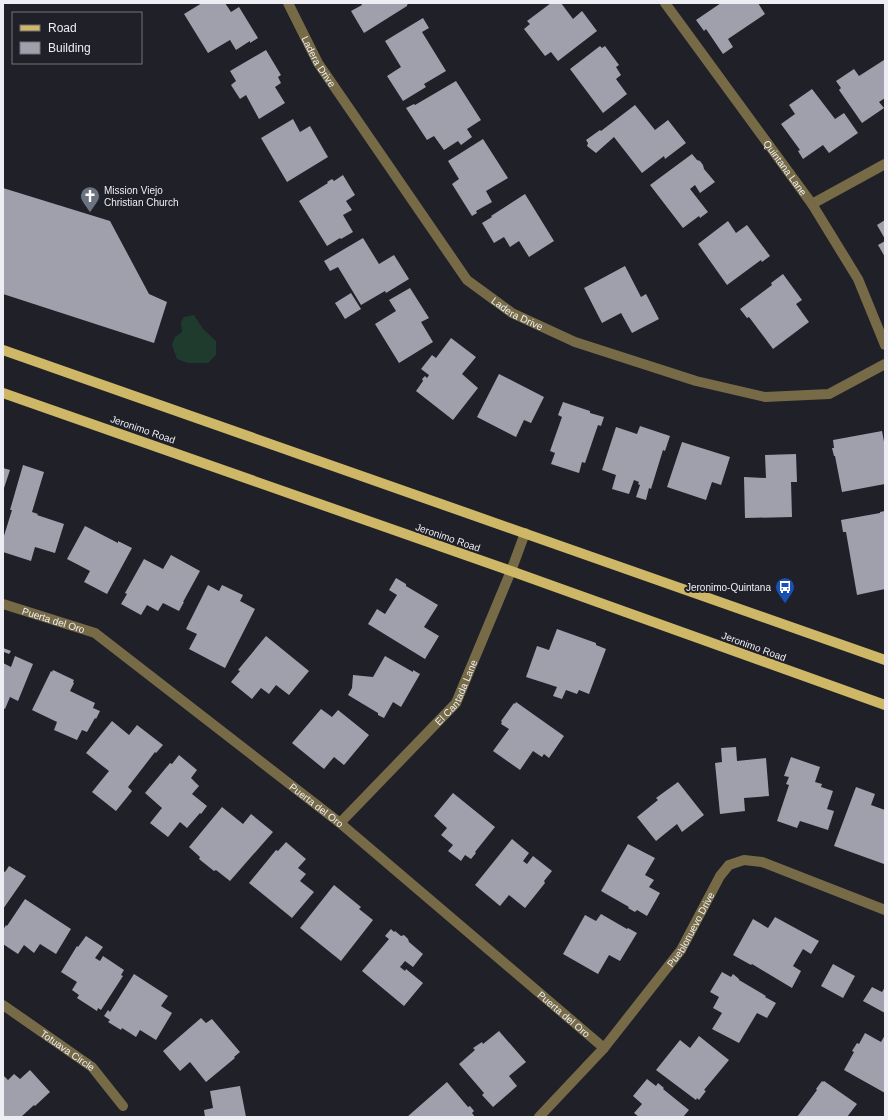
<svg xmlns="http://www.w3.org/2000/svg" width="888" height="1120" viewBox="0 0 888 1120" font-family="Helvetica,sans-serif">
  <rect width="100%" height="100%" fill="#202029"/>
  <polygon fill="#1f3b2d" points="194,315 203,329 216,341 216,355 208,363 188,363 177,359 172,345 175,337 182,332 181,322 184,317"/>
  <g fill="#a0a0ac">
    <polygon points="202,3 225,3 231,12 239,7 258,38 250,43 250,41 236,50 230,40 208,53 184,14"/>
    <polygon points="361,3 409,3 407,5 407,6 364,33 351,11 362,5"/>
    <polygon points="551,3 561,3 573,19 582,11 597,31 558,61 551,52 545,56 524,29 530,24 527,21"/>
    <polygon points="721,3 758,3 765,14 728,39 733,47 723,54 706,29 704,31 696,20"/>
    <polygon points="423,18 429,28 422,32 446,71 424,84 426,87 403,101 387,76 401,67 385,41"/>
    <polygon points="600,46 602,48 605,46 619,65 616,67 621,75 616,79 627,94 603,113 570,69"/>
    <polygon points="266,50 281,75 278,77 281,83 275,87 285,103 259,119 246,95 240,99 231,85 236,81 230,71"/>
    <polygon points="884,60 885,61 885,98 879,102 884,108 862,123 839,90 841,88 836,81 854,69 859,76"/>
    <polygon points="456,81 481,120 467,129 472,137 461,145 458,141 444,150 434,136 427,140 406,108 414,104 415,105"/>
    <polygon points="812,89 835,119 844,113 858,133 829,153 823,145 803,159 798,151 800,150 781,124 795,114 789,105"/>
    <polygon points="635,105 655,130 668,120 686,143 665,159 664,156 642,173 614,137 596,153 587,146 588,143 586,140 600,130 601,131"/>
    <polygon points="293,119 300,132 310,126 328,157 287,182 261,138"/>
    <polygon points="483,139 508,178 486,191 492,202 476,211 477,213 472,216 452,184 459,179 448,161"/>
    <polygon points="692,154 697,160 700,161 703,165 704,169 715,182 700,193 695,185 690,189 708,212 700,218 699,216 683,228 650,185"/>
    <polygon points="343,175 355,195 346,201 352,210 343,215 353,232 341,239 340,238 327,246 299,201 328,183 327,182 332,179 334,181"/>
    <polygon points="3,188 110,221 149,294 167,302 154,343 3,294"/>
    <polygon points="525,194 554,241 529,257 519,241 510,247 504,237 494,243 482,223 492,217 491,216"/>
    <polygon points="885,220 885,239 877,225"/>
    <polygon points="728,221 736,233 747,225 770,256 762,262 761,260 727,285 698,244"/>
    <polygon points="363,238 379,264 394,255 409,279 386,293 385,291 361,305 338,267 330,271 324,261"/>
    <polygon points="885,241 885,257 878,245"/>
    <polygon points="625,266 641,297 646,294 659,319 632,333 621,313 602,323 584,288"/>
    <polygon points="783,274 802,300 796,304 809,322 773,349 749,317 747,318 740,309 772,285 771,283"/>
    <polygon points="410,288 429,318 421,322 433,342 399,363 375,324 396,311 389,300"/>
    <polygon points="351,293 361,309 345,319 335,303"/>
    <polygon points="451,338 476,357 462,374 478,388 453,420 416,391 423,381 422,379 425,376 427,378 429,375 421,369 432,355 436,358"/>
    <polygon points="499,374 544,397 531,423 524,420 516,437 477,417"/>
    <polygon points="563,402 590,411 590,413 604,417 601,426 598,425 585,463 582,462 579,473 551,464 555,453 550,451 562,417 558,415"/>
    <polygon points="640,426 670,436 665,451 663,450 651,489 649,488 646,500 636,497 640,485 638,484 639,482 634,480 629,494 612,489 616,475 602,470 616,427 637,434"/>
    <polygon points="882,431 885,447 885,484 842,492 835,456 834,456 832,448 834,448 833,440"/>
    <polygon points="682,442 730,457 721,485 712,482 706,500 667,487"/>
    <polygon points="796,454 797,482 791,482 792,517 745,518 744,477 766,478 765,455"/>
    <polygon points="23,465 44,472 32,512 38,514 37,515 64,524 55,553 35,547 31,561 3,552 3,539 12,510 10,510"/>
    <polygon points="3,468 10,470 3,491"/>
    <polygon points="885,511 885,589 857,595 846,532 843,532 841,520 880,513 880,512"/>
    <polygon points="85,526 118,543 118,541 132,548 107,594 84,582 90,571 67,559"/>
    <polygon points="171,555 200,571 183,602 184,602 179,611 163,603 158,611 147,605 141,615 121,604 127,594 125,593 144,559 163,569"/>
    <polygon points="396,578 406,584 406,586 438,605 424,627 439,636 425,659 368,624 377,609 385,614 397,595 389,590"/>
    <polygon points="208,585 219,591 222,585 243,595 240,601 255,609 225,668 189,649 197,634 186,629"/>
    <polygon points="557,629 596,643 596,645 606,649 589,694 579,690 577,694 566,690 562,699 553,696 557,687 526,677 537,646 549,650"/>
    <polygon points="266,636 309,671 289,695 276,685 269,694 261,688 252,699 231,682 240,671 238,670"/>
    <polygon points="3,648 11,651 9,654 4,652 3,655"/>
    <polygon points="15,656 33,664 18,701 10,697 5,709 3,708 3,663 11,667"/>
    <polygon points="385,656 413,672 413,670 420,674 401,707 393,702 384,718 378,715 378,713 348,695 352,688 353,675 373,677"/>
    <polygon points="53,670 74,680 73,682 74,683 70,691 95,703 93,708 100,711 96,719 95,718 87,732 82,730 77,740 54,730 57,722 32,710 51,671 52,672"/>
    <polygon points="516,702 564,736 549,758 544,754 542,757 533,751 520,770 493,751 509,729 501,724 502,722 501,721 514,703 515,704"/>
    <polygon points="321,709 332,717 338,710 369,735 344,765 334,757 324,769 292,743"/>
    <polygon points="112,721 129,735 137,725 163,745 156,753 155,752 128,787 132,791 116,811 92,792 109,771 86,753"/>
    <polygon points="736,747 737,761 766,758 769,796 744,798 745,811 720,814 715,763 722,762 721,748"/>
    <polygon points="179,755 197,770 191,778 199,786 192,794 207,806 201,814 200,813 187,828 180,822 168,837 150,823 162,808 145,793 170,763 172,764"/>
    <polygon points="791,757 820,767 815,782 822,784 821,787 833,791 827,809 834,811 828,830 800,821 797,828 777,821 789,785 786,784 789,777 784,776"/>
    <polygon points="678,782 704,815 682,832 677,824 656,841 637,817 658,800 656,798"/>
    <polygon points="856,787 875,794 871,805 885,810 885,860 884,864 834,846"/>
    <polygon points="453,793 495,827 475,852 476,853 471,859 465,855 461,861 448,851 453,845 441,835 447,828 434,816"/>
    <polygon points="222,807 243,824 251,814 273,832 230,881 216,870 214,871 199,859 200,857 189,847"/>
    <polygon points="512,839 529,853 523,861 527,864 533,856 552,871 544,881 545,883 525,908 509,895 500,906 475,885"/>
    <polygon points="286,842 306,859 298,868 306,874 300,881 314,892 292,918 249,883 276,850 278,851"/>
    <polygon points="628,844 655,858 645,875 654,880 649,887 660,893 647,916 637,910 635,912 628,908 629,907 601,891"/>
    <polygon points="9,866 26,876 3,909 3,871 5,872"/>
    <polygon points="334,885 361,907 359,909 373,920 341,961 300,928"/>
    <polygon points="25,899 71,929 56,954 40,944 34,953 24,945 18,954 3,944 4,933 3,930 6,925 7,926"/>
    <polygon points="601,914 627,929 628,928 637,933 620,961 609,955 598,974 563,954 585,915 596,921"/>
    <polygon points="775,917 819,941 811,954 803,949 793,966 801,971 792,988 752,964 751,965 733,955 753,919 768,928"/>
    <polygon points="391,929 394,932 395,931 401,936 404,935 408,939 409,942 423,954 413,967 405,961 400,967 405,971 406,969 423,983 404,1006 362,971 389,939 385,936"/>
    <polygon points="86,936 103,947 95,958 100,961 103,956 124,970 121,975 123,976 101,1010 98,1008 97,1011 77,998 79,995 72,990 77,982 61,972 77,946 78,947"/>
    <polygon points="833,964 855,976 843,998 821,986"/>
    <polygon points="722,972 731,977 733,974 739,979 739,980 766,996 765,997 776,1003 767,1018 757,1013 739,1043 712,1029 722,1013 713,1008 719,997 710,992"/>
    <polygon points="134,974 168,996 161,1006 172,1013 156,1040 140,1030 136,1037 122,1028 121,1030 108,1022 110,1020 104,1016 108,1010 110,1012"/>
    <polygon points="872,987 882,992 885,987 885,1013 863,1001"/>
    <polygon points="201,1018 206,1023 212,1019 240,1052 234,1057 235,1058 206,1082 190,1062 180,1071 163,1051"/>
    <polygon points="499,1031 526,1062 509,1076 517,1086 493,1107 482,1095 484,1093 459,1064 475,1050 473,1048 482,1042 483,1044"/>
    <polygon points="865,1033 881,1042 885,1035 885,1093 844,1070 854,1052 852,1051 857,1043 859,1044"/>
    <polygon points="699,1036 729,1060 704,1090 706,1091 699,1100 697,1098 696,1100 656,1070 680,1040 690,1048"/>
    <polygon points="30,1070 50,1092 35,1106 34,1105 21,1117 3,1117 3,1075 8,1080 14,1074 20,1079"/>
    <polygon points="647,1079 656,1086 658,1083 664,1088 663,1089 689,1110 683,1117 639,1117 634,1113 642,1104 633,1096"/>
    <polygon points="822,1081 823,1082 824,1081 857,1104 847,1117 797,1117 817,1090 816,1089"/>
    <polygon points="447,1082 468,1107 470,1106 474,1111 472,1113 475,1117 407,1117"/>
    <polygon points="240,1086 246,1117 205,1117 204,1110 213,1108 210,1091"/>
  </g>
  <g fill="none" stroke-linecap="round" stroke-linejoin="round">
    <g stroke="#766b46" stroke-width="10">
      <path id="s1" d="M288,3L318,63L467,280L512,313L575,342L696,381L765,397L829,394L885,364"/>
      <path id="s2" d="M665,3L812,204L858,279L885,345"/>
      <polyline points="812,204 885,164"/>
      <path id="s3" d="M3,604L95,633L340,823L604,1048"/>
      <path id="s4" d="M340,823L456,703L511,571L525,533"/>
      <path id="s5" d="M3,1005L92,1067L123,1106"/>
      <path id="s6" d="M539,1117L604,1048L681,950L720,876L729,865L744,860L762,862L885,910"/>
    </g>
    <g stroke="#ceb766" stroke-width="10">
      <polyline points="3,350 885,660"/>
      <polyline points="3,393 511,571 885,705"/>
    </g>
  </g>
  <defs>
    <symbol id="church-pin" viewBox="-11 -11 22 30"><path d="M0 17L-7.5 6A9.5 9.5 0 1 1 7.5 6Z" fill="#6b7280" stroke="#202029"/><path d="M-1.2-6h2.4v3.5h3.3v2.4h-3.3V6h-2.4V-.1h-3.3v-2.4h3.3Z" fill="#fff"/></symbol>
    <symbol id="bus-pin" viewBox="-11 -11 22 30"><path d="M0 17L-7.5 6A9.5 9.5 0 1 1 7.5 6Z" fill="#1a4fb4" stroke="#202029"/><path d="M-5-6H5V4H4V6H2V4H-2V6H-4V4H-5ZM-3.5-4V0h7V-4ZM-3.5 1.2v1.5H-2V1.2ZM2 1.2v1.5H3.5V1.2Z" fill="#fff"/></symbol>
  </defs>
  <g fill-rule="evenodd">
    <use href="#church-pin" x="79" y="185" width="22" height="30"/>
    <use href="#bus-pin" x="774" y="576" width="22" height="30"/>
  </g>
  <g text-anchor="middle" stroke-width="4" stroke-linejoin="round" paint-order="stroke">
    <g font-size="10" fill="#ededf3" stroke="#202029">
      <text dy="4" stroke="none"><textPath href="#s1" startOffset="66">Ladera Drive</textPath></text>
      <text dy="4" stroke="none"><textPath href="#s2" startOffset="204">Quintana Lane</textPath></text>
      <text dy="4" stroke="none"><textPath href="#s1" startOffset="391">Ladera Drive</textPath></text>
      <text transform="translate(143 429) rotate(19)" y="4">Jeronimo Road</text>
      <text transform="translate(448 537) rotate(19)" y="4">Jeronimo Road</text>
      <text dy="4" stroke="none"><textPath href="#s3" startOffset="53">Puerta del Oro</textPath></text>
      <text transform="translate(754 646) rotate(20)" y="4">Jeronimo Road</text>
      <text dy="4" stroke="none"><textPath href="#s4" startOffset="176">El Cantada Lane</textPath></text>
      <text dy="4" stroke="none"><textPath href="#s3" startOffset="377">Puerta del Oro</textPath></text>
      <text dy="4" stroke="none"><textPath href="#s6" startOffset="242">Pueblonuevo Drive</textPath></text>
      <text dy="4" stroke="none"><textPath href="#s3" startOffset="701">Puerta del Oro</textPath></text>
      <text dy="4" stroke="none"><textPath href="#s5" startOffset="79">Totuava Circle</textPath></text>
    </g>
    <g font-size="10" fill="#ededf3" stroke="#202029" text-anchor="start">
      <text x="104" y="194">Mission Viejo<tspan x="104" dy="12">Christian Church</tspan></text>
      <text x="771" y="591" text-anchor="end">Jeronimo-Quintana</text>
    </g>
  </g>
  <rect width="888" height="1120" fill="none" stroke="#ededf3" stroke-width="8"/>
  <rect x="12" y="12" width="130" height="52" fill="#202029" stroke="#72727a"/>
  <rect x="20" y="25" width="20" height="6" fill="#ceb766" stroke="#72727a"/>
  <text x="48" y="32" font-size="12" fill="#ededf3">Road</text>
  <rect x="20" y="42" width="20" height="12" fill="#a0a0ac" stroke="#72727a"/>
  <text x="48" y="52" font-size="12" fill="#ededf3">Building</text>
</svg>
